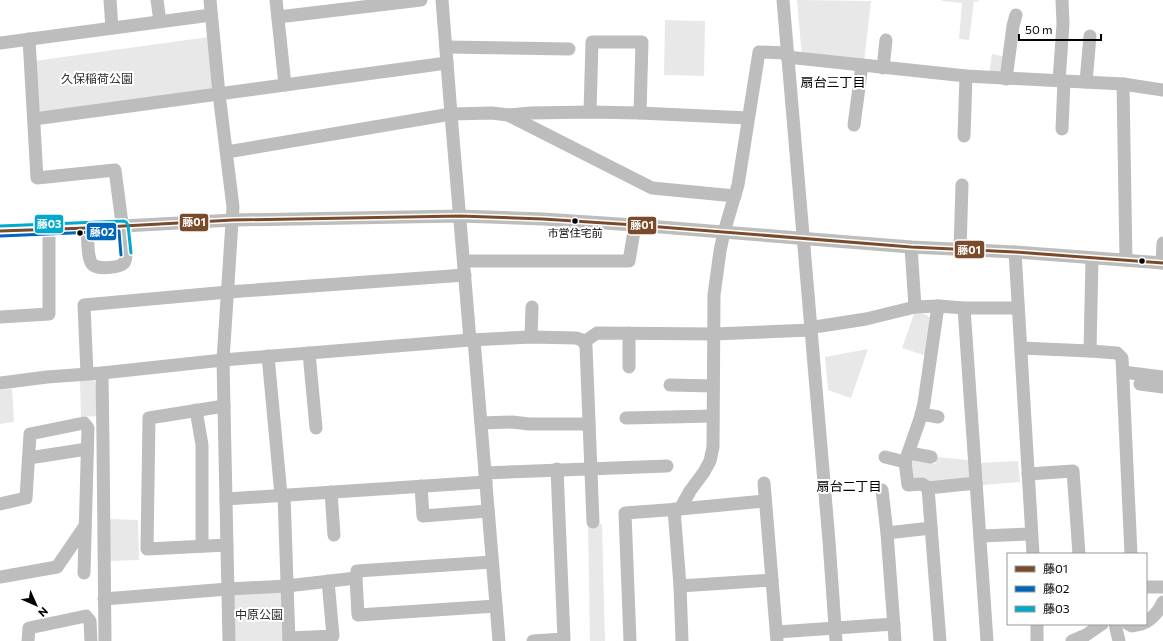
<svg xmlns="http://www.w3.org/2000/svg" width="1163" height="641" viewBox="0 0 1163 641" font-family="Commissioner,'Noto Sans JP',sans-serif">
  <rect width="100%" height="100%" fill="#fff"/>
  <g fill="#e8e8e8">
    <polygon points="797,0 871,1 864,62 802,57"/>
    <polygon points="942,0 978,0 978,2 974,1 969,40 959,39 962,3 942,1"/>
    <polygon points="665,20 705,21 704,76 664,75"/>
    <polygon points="209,37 215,90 37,115 34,61"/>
    <polygon points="992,54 1006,57 1003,76 989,75"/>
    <polygon points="915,311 927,315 930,318 927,356 902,348"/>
    <polygon points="868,349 851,398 828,390 825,357"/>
    <polygon points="93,380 96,384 97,416 81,417 80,381"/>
    <polygon points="12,389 14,422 0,424 0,390"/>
    <polygon points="936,457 969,460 970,479 930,484 911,481 910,458 935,464"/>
    <polygon points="1018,461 1020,482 981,485 979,463"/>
    <polygon points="109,519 138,520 139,560 109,561"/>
    <polygon points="602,524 605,641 590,641 588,525"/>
    <polygon points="285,589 285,641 232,641 231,592"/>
  </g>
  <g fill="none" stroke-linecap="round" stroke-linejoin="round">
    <g stroke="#bdbdbd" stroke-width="13">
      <polyline points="110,0 112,28"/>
      <polyline points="157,0 160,21"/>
      <polyline points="210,0 219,94 233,207 223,360 229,641"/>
      <polyline points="276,0 285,85"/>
      <polyline points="442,0 451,114 470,340"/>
      <polyline points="783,0 829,541 836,641"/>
      <polyline points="278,17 421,0"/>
      <path d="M29,39L37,178L115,170L126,254C126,257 126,260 124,263C119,268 97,270 92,264C87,258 88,237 87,228"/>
      <polyline points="0,43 211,15"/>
      <polyline points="446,47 569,49"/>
      <polyline points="787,57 966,76 1123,84 1163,90"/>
      <polyline points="883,68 886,40"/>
      <polyline points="1006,79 1013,26 1016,15"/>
      <polyline points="1059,81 1063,24 1062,0"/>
      <polyline points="1086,82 1090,36"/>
      <polyline points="1123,84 1126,260"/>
      <polyline points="590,112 592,42 642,42 640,113"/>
      <polyline points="508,115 652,188 735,196"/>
      <polyline points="34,119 447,63"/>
      <polyline points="854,125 862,65"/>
      <polyline points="1062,129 1064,81"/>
      <polyline points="964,136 966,76"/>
      <polyline points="227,152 451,114 492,113 508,115 531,113 590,112 640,113 748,118"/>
      <polyline points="0,231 87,228 233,220 460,216 543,219 635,225 911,247 1015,252 1163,263"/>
      <polyline points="911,247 915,307"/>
      <polyline points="960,250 962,185"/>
      <polyline points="1015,252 1033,554"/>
      <polyline points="464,261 629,261 635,225"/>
      <polyline points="1162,263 1163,243"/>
      <polyline points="964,308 987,641"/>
      <polyline points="0,317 49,314 49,229"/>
      <polyline points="810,327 821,326 866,319 915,307 938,306 964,308 1018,308"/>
      <polyline points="629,333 629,367"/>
      <polyline points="531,337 532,307"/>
      <polyline points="474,340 499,641"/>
      <polyline points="584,342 597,333 714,334 811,330"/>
      <polyline points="1021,348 1090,351 1117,353 1122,358 1131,554"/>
      <polyline points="1090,351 1092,258"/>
      <polyline points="309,353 316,428"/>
      <polyline points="268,356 281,495"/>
      <polyline points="1123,372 1163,377"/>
      <polyline points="102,373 103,443 105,641"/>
      <polyline points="87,374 84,305 228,292 465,275"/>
      <polyline points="0,383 47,377 102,373 223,360 470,340 531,337 576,338 582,340 586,346 593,522"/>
      <polyline points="1140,384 1163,387"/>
      <polyline points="670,385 713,386"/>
      <polyline points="224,406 149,418 147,549 227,545"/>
      <polyline points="196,410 202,445 202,546"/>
      <polyline points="921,414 938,417"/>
      <polyline points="626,418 713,416"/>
      <polyline points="481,423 512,422 529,424 589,424"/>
      <polyline points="909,453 931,457"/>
      <polyline points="885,457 905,462"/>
      <polyline points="29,458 87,449"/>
      <polyline points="485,473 667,466"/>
      <polyline points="1028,474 1073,471 1079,554"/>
      <polyline points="764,483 772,580"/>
      <polyline points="421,486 423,516 488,511"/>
      <polyline points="928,488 922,484 908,485 905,462 921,416 924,403 938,306"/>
      <polyline points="882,490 887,533 895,641"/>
      <polyline points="331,492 334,535"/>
      <polyline points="284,495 289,641"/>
      <polyline points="226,499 486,482"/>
      <polyline points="0,504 26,498 30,434 84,423 88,428 84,573"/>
      <polyline points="674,509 680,586 682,641"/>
      <polyline points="680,509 690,491 704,472 710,461 713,447 714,295 720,251 724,232 738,185 759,52 787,53"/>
      <polyline points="887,533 931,528"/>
      <polyline points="981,536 1031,534"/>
      <polyline points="0,577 57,567 85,526"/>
      <polyline points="356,578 358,615 496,606"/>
      <polyline points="680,586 772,580 777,641"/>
      <polyline points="1146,587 1163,587"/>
      <polyline points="104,599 228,589 287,586 356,578 357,571 492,562"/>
      <path d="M1146,622C1154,617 1159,611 1163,602"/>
      <polyline points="1037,624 1037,641"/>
      <polyline points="1115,624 1119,641"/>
      <polyline points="1128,624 1132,626 1142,624"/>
      <polyline points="777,632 894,624"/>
      <polyline points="289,638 333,636 328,581"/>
      <polyline points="28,641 29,628 86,616 90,621 91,641"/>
      <polyline points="533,641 564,639 557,469"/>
      <polyline points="630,641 625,513 680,509 765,501"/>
      <polyline points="940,641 928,488 976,483"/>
      <polyline points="1072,641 1086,635 1102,624"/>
    </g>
    <defs>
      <polyline id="bus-1" points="0,231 87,228 233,220 460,216 543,219 635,225 911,247 1015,252 1163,263"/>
      <polyline id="bus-2" points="0,236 119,231 121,255"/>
      <polyline id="bus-3" points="0,226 124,221 126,222 128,225 131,253"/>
    </defs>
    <use href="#bus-1" stroke="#fff" stroke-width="6"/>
    <use href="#bus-2" stroke="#fff" stroke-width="6"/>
    <use href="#bus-3" stroke="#fff" stroke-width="6"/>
    <use href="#bus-1" stroke="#7a4b2a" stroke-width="3"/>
    <use href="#bus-2" stroke="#0065bd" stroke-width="3"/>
    <use href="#bus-3" stroke="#00a9ce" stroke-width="3"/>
  </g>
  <g fill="#000" stroke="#fff" stroke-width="1.5">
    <circle cx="575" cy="221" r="3.5"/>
    <circle cx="80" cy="233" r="3.5"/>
    <circle cx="1142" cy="261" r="3.5"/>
  </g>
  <g text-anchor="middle" stroke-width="4" stroke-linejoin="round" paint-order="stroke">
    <g font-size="11" fill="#000" stroke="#fff">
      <text x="575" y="237">市営住宅前</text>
    </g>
    <g font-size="12" fill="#2d2d2d" stroke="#fff">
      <text x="97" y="83">久保稲荷公園</text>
      <text x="259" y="619">中原公園</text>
    </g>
    <g font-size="13" fill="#000" stroke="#fff">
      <text x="833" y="87">扇台三丁目</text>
      <text x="849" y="491">扇台二丁目</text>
    </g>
  </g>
  <g stroke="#fff" stroke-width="1.5">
    <rect x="179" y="213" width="30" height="19" rx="4" fill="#7a4b2a"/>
    <rect x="34" y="214" width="30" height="20" rx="4" fill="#00a9ce"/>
    <rect x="627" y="216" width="30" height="19" rx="4" fill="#7a4b2a"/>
    <rect x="86" y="222" width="31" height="19" rx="4" fill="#0065bd"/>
    <rect x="954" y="240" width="31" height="19" rx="4" fill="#7a4b2a"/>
  </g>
  <g font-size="11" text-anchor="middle" font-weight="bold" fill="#fff">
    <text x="194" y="226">藤01</text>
    <text x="49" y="228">藤03</text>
    <text x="642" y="229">藤01</text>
    <text x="102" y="236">藤02</text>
    <text x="969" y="254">藤01</text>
  </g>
  <rect x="1007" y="553" width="140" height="72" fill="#ffffff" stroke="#999999"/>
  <rect x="1015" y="566" width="20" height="6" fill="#7a4b2a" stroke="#999999"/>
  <text x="1043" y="573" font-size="12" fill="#000000">藤01</text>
  <rect x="1015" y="586" width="20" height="6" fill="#0065bd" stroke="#999999"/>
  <text x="1043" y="593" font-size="12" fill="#000000">藤02</text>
  <rect x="1015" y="606" width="20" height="6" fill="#00a9ce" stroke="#999999"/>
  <text x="1043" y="613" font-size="12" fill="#000000">藤03</text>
  <g transform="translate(36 605) rotate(135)" stroke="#ffffff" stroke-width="3" paint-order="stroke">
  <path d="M0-3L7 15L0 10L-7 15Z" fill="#000000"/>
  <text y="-6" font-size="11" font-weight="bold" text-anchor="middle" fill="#000000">N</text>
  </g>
  <path d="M1019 34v6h82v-6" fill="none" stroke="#000000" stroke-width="2"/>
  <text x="1025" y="34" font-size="12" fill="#000000" stroke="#ffffff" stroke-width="3" paint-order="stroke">50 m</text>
</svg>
